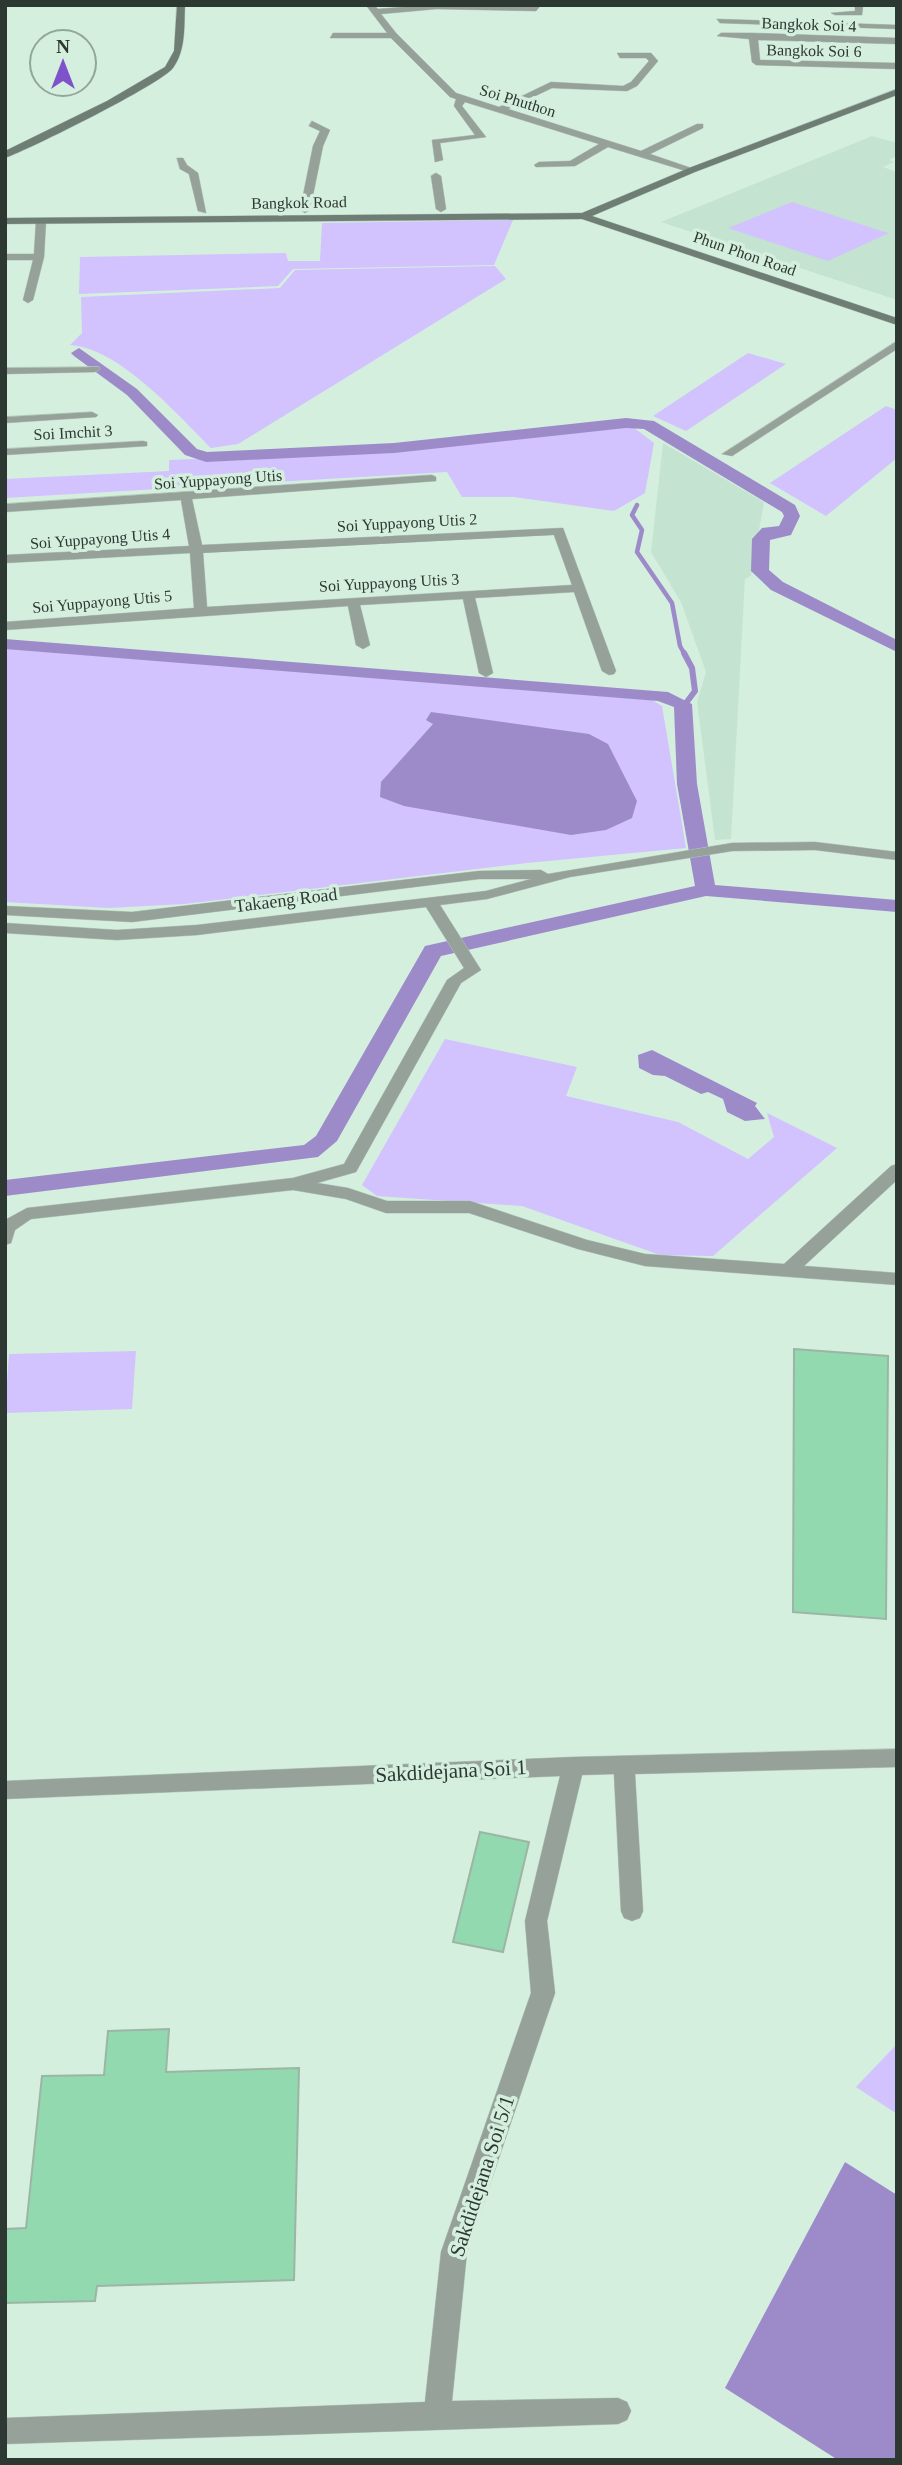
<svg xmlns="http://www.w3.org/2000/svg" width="902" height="2465" viewBox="0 0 902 2465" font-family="'Times New Roman',serif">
  <rect width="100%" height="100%" fill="#d5efdf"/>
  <g fill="#c4e4d1">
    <polygon points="872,136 897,143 897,156 889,160 894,162 883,167 897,172 897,300 661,222"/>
    <polygon points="663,443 764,502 751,576 745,579 731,839 715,840 697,702 706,672 681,602 651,552"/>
  </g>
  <g fill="#d2c2fd">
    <polygon points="792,202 888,233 889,233 828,261 728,228"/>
    <polygon points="513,220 494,265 293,269 278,286 79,294 80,257 286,253 288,261 320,261 322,223"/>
    <path d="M495,266L506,279L238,444L211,448C177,414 119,348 70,345L82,333L81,297L280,288L295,270Z"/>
    <polygon points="748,353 786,364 686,431 653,416"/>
    <polygon points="886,406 897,410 897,458 826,516 770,483"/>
    <polygon points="633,427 654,443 645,493 614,511 514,497 462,497 447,472 5,498 5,479 169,471 169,460 394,451"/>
    <polygon points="5,648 652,700 662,706 686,848 527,863 184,904 109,908 5,902"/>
    <polygon points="445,1039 577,1067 566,1096 678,1122 748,1159 774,1137 767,1113 837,1148 713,1256 660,1255 522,1206 377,1196 362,1185"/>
    <polygon points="136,1351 132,1409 5,1413 9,1354"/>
    <polygon points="897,2044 897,2114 856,2087"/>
  </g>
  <g fill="#9d8bc9">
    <polygon points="431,712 589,734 608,744 637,801 632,818 606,830 571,835 404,806 380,797 381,782 433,724 426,720"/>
    <polygon points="652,1050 757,1103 755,1106 765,1119 745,1121 727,1112 723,1099 708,1092 701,1094 665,1076 653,1075 639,1068 638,1055"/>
    <polygon points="845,2162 897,2195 897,2460 838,2460 725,2388"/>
  </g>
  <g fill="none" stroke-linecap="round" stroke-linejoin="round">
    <polyline stroke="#9d8bc9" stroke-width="4.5" points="637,505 632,515 642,530 637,552 672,603 680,646 685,655"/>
    <polyline stroke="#9d8bc9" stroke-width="6" points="683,707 695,691 692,668 684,653"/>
    <g fill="#9d8bc9" fill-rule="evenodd">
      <polygon points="79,348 137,389 197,449 207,452 394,443 626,418 654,421 795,505 800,516 791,535 770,540 769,570 783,582 897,640 897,652 771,590 751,571 752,539 762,528 779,526 784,516 782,512 644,429 626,428 394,453 206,462 185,455 127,395 74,356 71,353"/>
      <polygon points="5,639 668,692 692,704 697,784 715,885 897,900 897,912 706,896 441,956 337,1141 318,1157 5,1196 5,1180 304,1145 316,1136 425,946 695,886 677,784 674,707 658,701 5,649"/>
    </g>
  </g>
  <g fill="#92d9b0" stroke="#9cb5a5" stroke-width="2">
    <polygon points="794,1349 888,1356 886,1619 793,1612"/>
    <polygon points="480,1832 529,1842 503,1952 453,1942"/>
    <polygon points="169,2029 166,2072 299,2068 294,2280 97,2286 95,2301 5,2303 5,2229 26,2228 42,2076 104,2075 108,2031"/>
  </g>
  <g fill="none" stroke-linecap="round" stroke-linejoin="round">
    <defs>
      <g id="street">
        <polygon points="366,5 374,5 378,9 428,5 541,5 536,11 436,9 381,14 396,33 456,93 499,107 551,82 623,86 631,82 649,61 646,58 620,58 617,53 651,53 658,61 637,86 627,91 552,88 508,109 641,151 697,124 703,124 703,128 650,154 697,170 689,172 608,147 575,166 536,167 534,165 539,162 570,161 599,144 465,102 462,106 486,137 440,143 443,160 435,162 432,140 475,135 454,106 456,99 450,97 391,38 330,38 333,33 387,33"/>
        <polygon points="855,5 863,5 862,15 835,15 831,13 855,11"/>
        <polygon points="717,19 897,25 897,29 720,23"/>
        <polygon points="753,33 897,38 897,44 758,40 760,60 897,63 897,69 756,65 752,62 749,39 717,36 721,33"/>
        <polygon points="312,121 330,130 323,146 310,210 305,213 300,210 313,146 320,131 309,126"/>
        <polygon points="177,158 183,158 187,165 198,173 206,213 198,211 189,174 180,169"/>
        <polygon points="436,173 441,176 446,209 441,212 436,209 431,176"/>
        <polygon points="41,218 46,221 44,257 33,300 28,303 23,300 33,260 5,260 5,254 34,254 36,221"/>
        <polygon points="897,341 897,349 732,456 722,454"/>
        <polygon points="99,367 100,369 95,372 5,374 5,368"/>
        <polygon points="92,412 98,415 96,417 5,423 5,417"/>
        <polygon points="143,441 147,442 147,446 5,455 5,449"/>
        <path d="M432,475L436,477V481L192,499L202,545L563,528L616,671L614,674L609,675L602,671L574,592L475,598L493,673L486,677L479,673L463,599L360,605L370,645L363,649L356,645L348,606L5,630V622L194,608L190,553L5,563V555L189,546L181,500L5,512V504ZM554,535L572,585L207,607L203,553Z"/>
        <polygon points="815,842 897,852 897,860 815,850 732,851 570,877 487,899 440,905 481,970 461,983 356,1172 317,1183 348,1188 387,1201 470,1201 587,1240 645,1254 784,1264 891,1166 897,1164 897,1180 804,1266 897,1273 897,1285 645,1266 578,1249 469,1213 386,1213 346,1199 293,1190 31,1219 15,1230 11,1243 5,1245 5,1220 27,1208 293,1178 344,1164 447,980 464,968 426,907 197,935 117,940 5,933 5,923 117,930 197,925 486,891 531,879 479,879 132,922 5,915 5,906 132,912 479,871 541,870 548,874 732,843"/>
        <polygon points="897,1749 897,1767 635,1774 643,1911 640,1918 632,1921 624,1918 621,1911 614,1774 582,1775 547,1921 555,1993 467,2252 452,2401 618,2398 627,2402 631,2411 627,2420 618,2424 5,2444 5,2418 425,2402 441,2252 531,1993 525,1921 560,1776 5,1799 5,1781 573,1757"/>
      </g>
      <g id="secondary">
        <path d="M177,5H185C184,27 186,50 173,68C161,84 30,149 5,158V151L107,101L165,67L174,51Z"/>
        <polygon points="897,89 897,95 695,172 592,216 897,318 897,325 582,219 5,224 5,218 582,213 689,168"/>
      </g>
    </defs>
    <use href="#street" stroke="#b4cabc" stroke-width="1"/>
    <use href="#secondary" stroke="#b4cabc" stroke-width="1"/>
    <use href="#street" fill="#96a19a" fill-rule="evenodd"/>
    <use href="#secondary" fill="#6e7e74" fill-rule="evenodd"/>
  </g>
  <g text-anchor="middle" stroke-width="7" stroke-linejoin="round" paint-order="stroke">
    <g font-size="16" fill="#2e3832" stroke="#d5efdf">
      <text transform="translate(809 24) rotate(2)" y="6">Bangkok Soi 4</text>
      <text transform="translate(814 50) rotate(1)" y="6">Bangkok Soi 6</text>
      <text transform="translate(518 100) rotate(17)" y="6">Soi Phuthon</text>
      <text transform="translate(299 202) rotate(-1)" y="6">Bangkok Road</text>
      <text transform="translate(745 253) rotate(19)" y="6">Phun Phon Road</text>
      <text transform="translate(73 432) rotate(-3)" y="6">Soi Imchit 3</text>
      <text transform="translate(218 479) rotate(-4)" y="6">Soi Yuppayong Utis</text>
      <text transform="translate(407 522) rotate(-3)" y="6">Soi Yuppayong Utis 2</text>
      <text transform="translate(100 538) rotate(-4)" y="6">Soi Yuppayong Utis 4</text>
      <text transform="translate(389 582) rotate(-3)" y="6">Soi Yuppayong Utis 3</text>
      <text transform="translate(102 601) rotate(-5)" y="6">Soi Yuppayong Utis 5</text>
    </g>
    <g font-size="18" fill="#2e3832" stroke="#d5efdf">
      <text transform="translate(286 900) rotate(-7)" y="6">Takaeng Road</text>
    </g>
    <g font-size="21" fill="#2e3832" stroke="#d5efdf">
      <text transform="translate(451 1771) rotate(-3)" y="7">Sakdidejana Soi 1</text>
      <text transform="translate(482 2176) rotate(-72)" y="7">Sakdidejana Soi 5/1</text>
    </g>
  </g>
  <rect width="902" height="2465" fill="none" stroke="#2e3832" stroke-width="14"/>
  <g transform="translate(63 63)"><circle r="33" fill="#d5efdf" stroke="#92a69a" stroke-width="2"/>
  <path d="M0-5L12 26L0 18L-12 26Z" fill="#7e52ca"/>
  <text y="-10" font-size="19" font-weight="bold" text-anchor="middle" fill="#2e3832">N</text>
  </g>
</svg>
